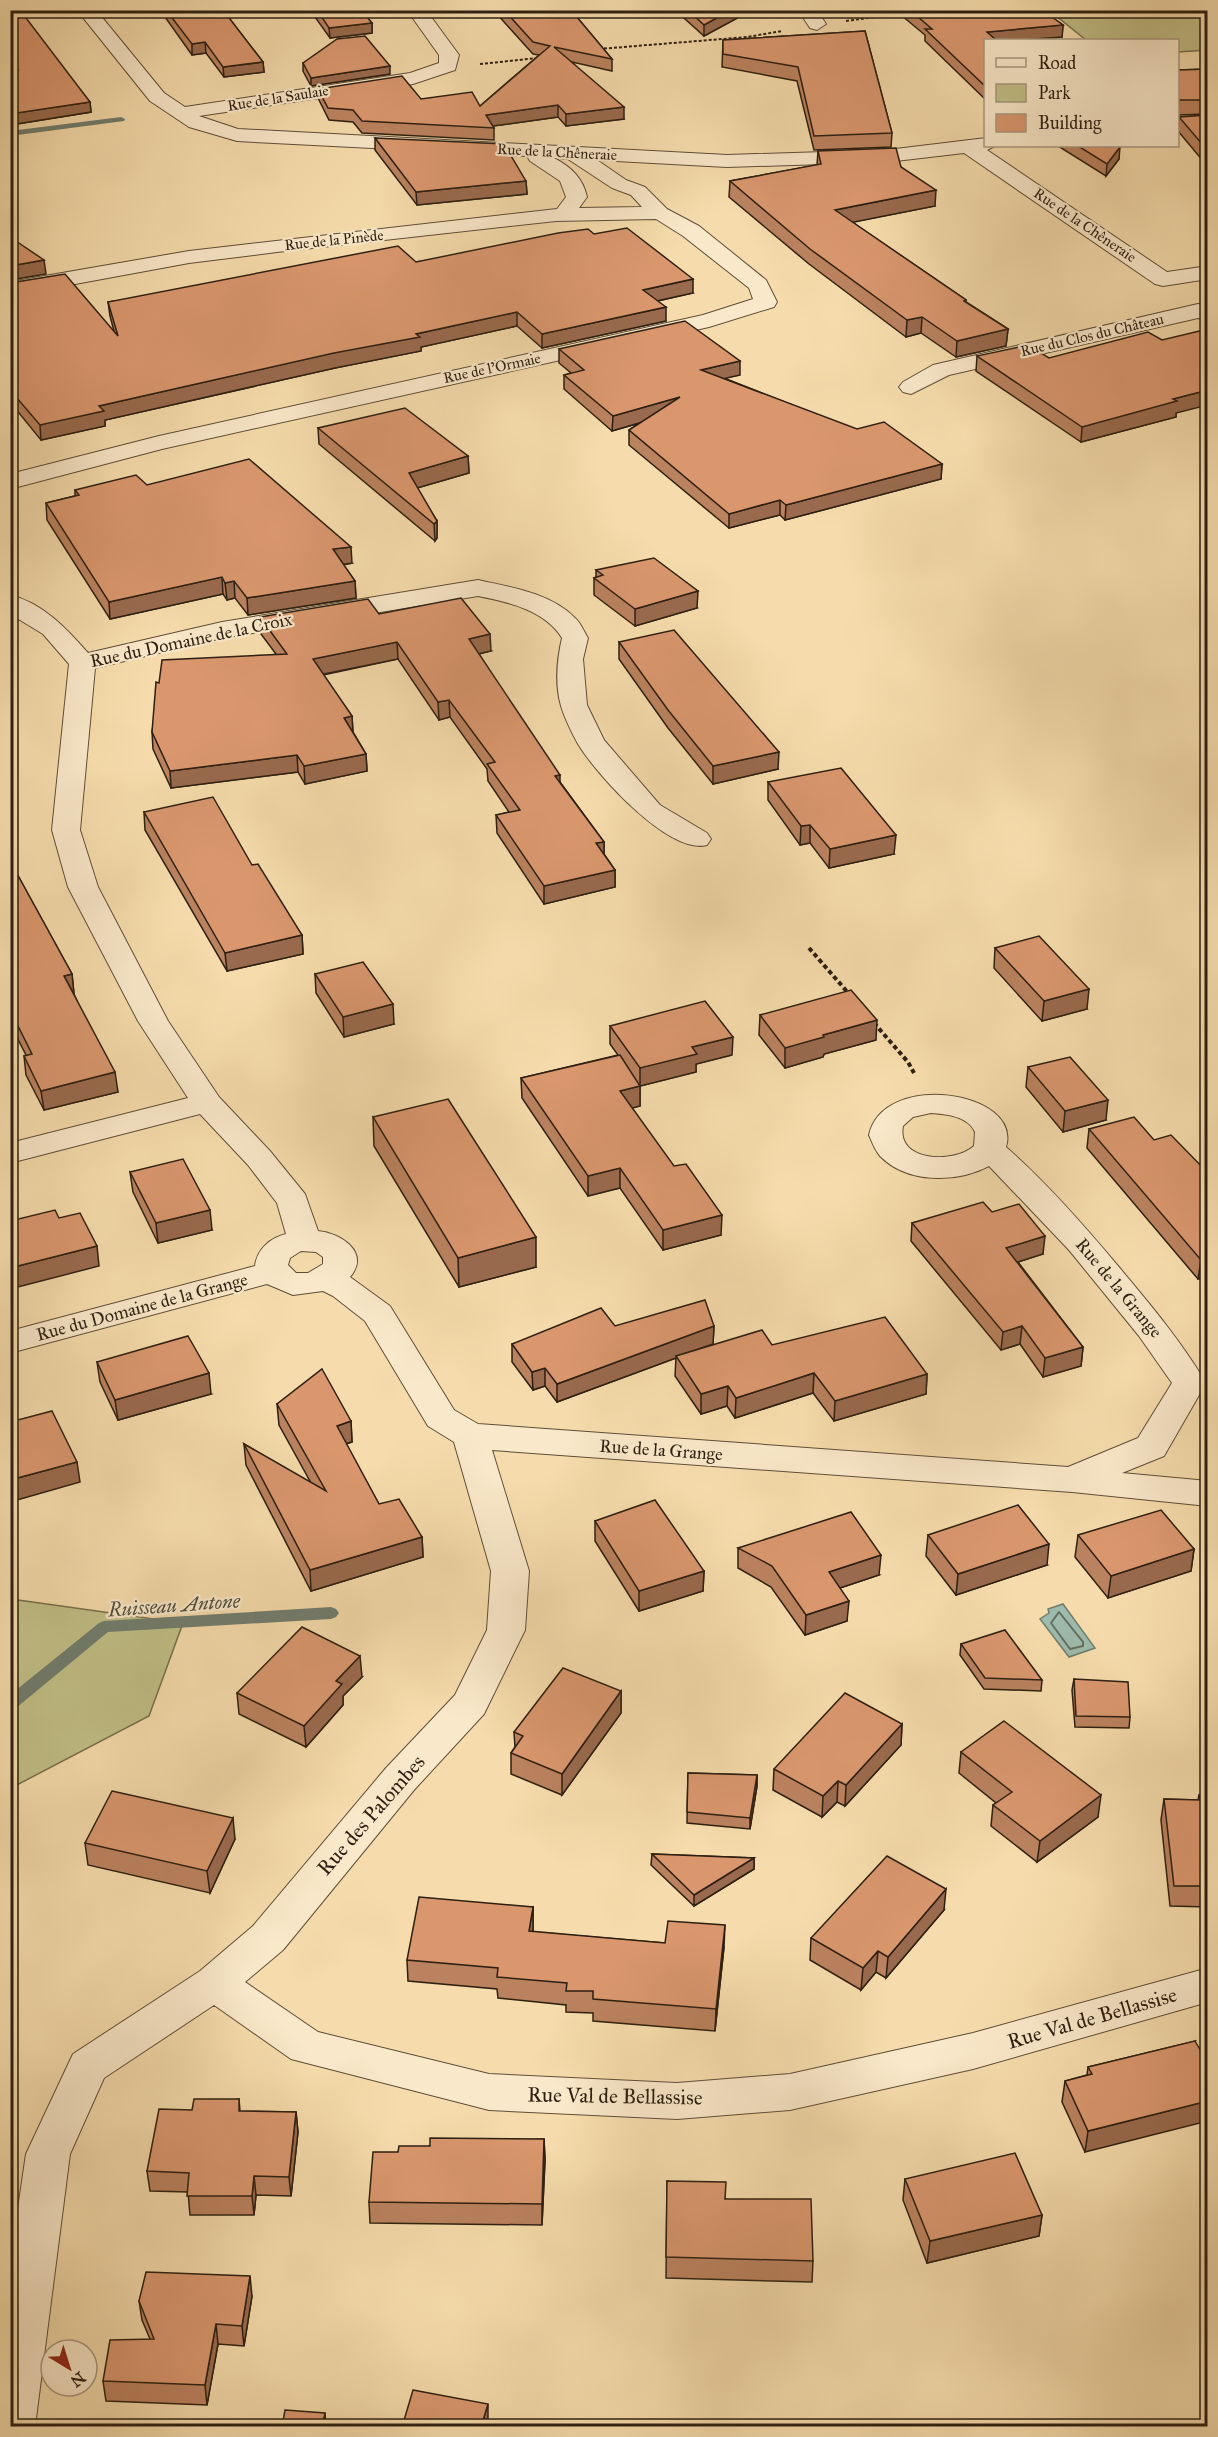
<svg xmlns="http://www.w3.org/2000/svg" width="1218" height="2437" viewBox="0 0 1218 2437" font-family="'IM FELL Great Primer',serif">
  <rect width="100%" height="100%" fill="#f6dcac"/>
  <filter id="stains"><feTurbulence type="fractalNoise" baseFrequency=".00333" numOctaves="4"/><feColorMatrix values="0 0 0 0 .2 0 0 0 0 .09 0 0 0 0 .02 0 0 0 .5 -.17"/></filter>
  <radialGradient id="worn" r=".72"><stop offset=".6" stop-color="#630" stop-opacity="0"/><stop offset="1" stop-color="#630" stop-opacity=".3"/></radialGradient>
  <g fill="#c1bf86" stroke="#776f4c" stroke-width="1.5">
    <polygon points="1050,11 1207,11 1207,50 1178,52 1178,40 1086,40"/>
    <polygon points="11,1599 183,1623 149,1716 11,1788"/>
  </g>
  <polygon fill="#9dbbac" stroke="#707d6e" stroke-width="1.5" points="1063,1604 1095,1648 1069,1657 1040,1619 1049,1613 1048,1609"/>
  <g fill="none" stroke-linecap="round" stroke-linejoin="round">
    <polygon stroke="#656d5f" stroke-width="2" points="1059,1612 1083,1642 1083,1646 1070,1649 1051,1623"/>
    <g fill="#707d6e" fill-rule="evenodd">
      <polygon points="121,117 125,119 124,121 10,136 10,131"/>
      <polygon points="331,1607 336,1609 339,1613 336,1617 331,1619 108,1632 16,1708 10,1710 10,1695 99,1623 104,1621"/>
    </g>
    <defs>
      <g id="minor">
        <path d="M77,10H96L164,93L185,107L410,73L439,63V55L407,10H426L459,55L455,70L413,84L199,116L238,129L727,155L887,150L986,138V146H995L987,150L1167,272L1208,266V279L1163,286L1155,284L964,153L887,162L727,167L597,160L626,180L645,187L667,209L699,226L766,280L777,302L774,307L709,327L162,449L10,489V474L159,436L703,315L753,299L749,288L683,236L656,219L556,221L277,252L189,263L10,296V282L189,251L557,209L566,197L560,181L530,161L527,156L237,141L189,127L150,101ZM554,158L568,159L612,188L631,195L642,207L579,208L587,197C583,178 571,167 554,158Z"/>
        <polygon points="798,10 817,10 826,24 817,30 810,28"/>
        <polygon points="1198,304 1208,305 1208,319 1198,318 949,375 911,394 903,392 899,387 903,382 933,365"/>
        <path d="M478,580C510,587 551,593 575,618C581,623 584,632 588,638L583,659L587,705L604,740L660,805L707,833L711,839L707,845C669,855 597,775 578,744C572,733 565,719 561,706C555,685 557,659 562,638C545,610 508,602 478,596L222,638L95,668L80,830L98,887L168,1021L219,1097L270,1151L305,1194L318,1231C341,1233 371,1253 350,1277L390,1306L454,1410L478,1424L1068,1467L1138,1438L1172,1383L1139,1336L1069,1250L989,1166C957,1183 907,1184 880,1156C875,1150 872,1142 869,1135C883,1070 1023,1091 1006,1147C1047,1183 1083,1224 1118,1266C1150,1304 1181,1341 1206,1383L1164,1456L1122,1473L1208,1481V1506L1072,1492L492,1450L529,1571L525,1630L484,1714L414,1790L283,1950L245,1982L318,2032L489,2074L677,2083L790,2074L973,2033L1208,1968V2002L973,2069L790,2110L677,2119L489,2110L291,2059L214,2005L104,2078L70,2154L35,2426H10V2263L26,2154L73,2054L200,1971L253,1926L386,1768L455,1695L487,1630L491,1571L454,1442L428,1426L365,1321L333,1296L323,1291L293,1295L267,1284L10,1353V1331L255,1266C257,1249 270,1238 286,1234L277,1203L248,1165L200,1114L10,1163V1143L188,1098L138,1021L68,887L52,830L69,664L43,634L10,614V595C43,603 67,629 88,653L222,622ZM931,1113C946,1114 968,1116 975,1132L974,1146C954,1164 896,1162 903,1126L913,1117ZM301,1251L316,1252L323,1257V1264L308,1273H296L288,1265L290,1258Z"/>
      </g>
    </defs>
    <use href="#minor" stroke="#5f4e38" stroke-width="2"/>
    <g stroke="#2d1f12" stroke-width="2" stroke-dasharray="3 2" stroke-linecap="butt">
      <polyline points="846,21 904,13"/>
      <polyline points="599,49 747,37 782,31"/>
      <polyline points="480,64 538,58"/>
    </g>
    <g stroke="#2d1f12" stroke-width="4" stroke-dasharray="4.5 3" stroke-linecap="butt">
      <polyline points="809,948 850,995"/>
      <polyline points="874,1023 908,1062 914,1073"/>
    </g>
    <use href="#minor" fill="#f9e8c9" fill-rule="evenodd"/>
  </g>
  <g fill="#bb825f" stroke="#2d1f12" stroke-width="1.5">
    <polygon points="10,10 90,102 91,112 10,125"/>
    <polygon points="160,10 223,10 263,62 264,72 224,77 206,53 192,55"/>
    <polygon points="310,10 361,10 372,23 372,33 330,38"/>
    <polygon points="478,10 571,10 612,59 612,71 572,62 624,119 566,126 558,117 493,126 494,128 494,140 362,133 353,122 329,120 319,100 318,89 480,106 539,55 533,54 496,13 482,15"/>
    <polygon points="675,10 752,10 704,36"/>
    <polygon points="895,10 1042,10 1063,25 1062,37 1022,40 986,40 986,100 925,41 925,35"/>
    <polygon points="865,31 892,133 891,147 814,150 797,81 722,67 723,40"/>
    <polygon points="303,63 390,74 311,86 303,71"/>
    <polygon points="1208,69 1208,114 1178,115 1178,117 1178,70"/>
    <polygon points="1208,115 1208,167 1178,131 1179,117"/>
    <polygon points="375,138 526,181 527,194 417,205 375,150"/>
    <polygon points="1058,146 1118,146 1119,159 1106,176"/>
    <polygon points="818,151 901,167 935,206 852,222 966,300 966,302 1008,329 1006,346 956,357 921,333 906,337 809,264 729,197 730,181 817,165"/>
    <polygon points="594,234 693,293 658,301 666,321 542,348 517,326 421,347 421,351 335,368 105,420 105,426 41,440 10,402 10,283 114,331 110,316 108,302 416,262"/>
    <polygon points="559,349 740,375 724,378 942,464 941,479 785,520 780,515 729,528 629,445 629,430 640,423 612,431 564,389 564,375 571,373 559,363"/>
    <polygon points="977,356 1049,358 1176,413 1176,417 1081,442 976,371"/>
    <polygon points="318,428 468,456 469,473 417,488 437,521 437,538 435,541 319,444"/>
    <polygon points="147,485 352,563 343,565 355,581 356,598 248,615 235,598 227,600 223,594 110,619 47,520 46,503 75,496 75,490"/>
    <polygon points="596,570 697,608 635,626 594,595 594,578 596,577"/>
    <polygon points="379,614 491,651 479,654 560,782 604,842 604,854 615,870 615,887 544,904 497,833 496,815 509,812 488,781 487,769 450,717 439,720 398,659 323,675 352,716 353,732 366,754 367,771 305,784 298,772 171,788 153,749 152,732 159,683 276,654 261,634 260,617"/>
    <polygon points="619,642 778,769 713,784 668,728 619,659"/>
    <polygon points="10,764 11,766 13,784 10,785"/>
    <polygon points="768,782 894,854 829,868 810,843 800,845 768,800"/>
    <polygon points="144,812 252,865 302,935 303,954 227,971 145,830"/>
    <polygon points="10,861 72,974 74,994 118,1092 44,1110 26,1075 24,1056 26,1055 10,1024"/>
    <polygon points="995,948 1087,1009 1042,1021 994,968"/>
    <polygon points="315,974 394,1024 344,1037 316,993"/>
    <polygon points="760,1015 876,1040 824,1054 823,1057 785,1068 759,1035"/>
    <polygon points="610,1026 732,1055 696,1064 696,1072 640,1086 640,1106 632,1108 721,1235 663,1250 620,1188 588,1196 522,1098 521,1078 618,1055 610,1044"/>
    <polygon points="1028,1067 1106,1120 1063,1132 1026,1087"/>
    <polygon points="373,1117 536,1267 459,1287 374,1146"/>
    <polygon points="1089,1129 1154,1140 1208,1173 1208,1277 1198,1279 1087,1148"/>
    <polygon points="130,1172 212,1230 158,1243 133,1192"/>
    <polygon points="992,1212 1043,1254 1018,1262 1083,1347 1081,1366 1043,1377 1020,1344 1001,1350 911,1241 912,1223"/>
    <polygon points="615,1326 714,1326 713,1344 699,1349 772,1345 927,1374 926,1394 834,1421 813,1393 735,1418 727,1406 701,1414 675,1376 676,1358 557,1402 545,1386 533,1390 512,1362 512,1344"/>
    <polygon points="97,1362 211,1394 118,1420 100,1382"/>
    <polygon points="277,1404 351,1421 352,1442 346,1444 379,1504 422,1537 423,1557 311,1591 246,1465 244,1444 311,1483 279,1425"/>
    <polygon points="595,1521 704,1571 703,1591 639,1611 595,1541"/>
    <polygon points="928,1535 1047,1565 956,1595 926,1556"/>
    <polygon points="1078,1535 1194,1549 1191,1571 1108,1598 1075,1557"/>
    <polygon points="738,1548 879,1575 840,1588 847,1621 805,1635 771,1587 738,1568"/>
    <polygon points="961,1644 1042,1680 1041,1691 984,1689 960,1655"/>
    <polygon points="362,1677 343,1696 343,1705 306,1747 239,1714 237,1693"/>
    <polygon points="1074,1679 1130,1717 1129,1728 1075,1727 1072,1690"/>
    <polygon points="621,1691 621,1713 562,1795 511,1774 511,1753 515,1747 514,1732"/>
    <polygon points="902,1724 901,1745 845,1806 837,1802 822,1817 773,1790 774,1769"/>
    <polygon points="961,1752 1098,1817 1037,1862 991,1826 993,1805 996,1803 959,1773"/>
    <polygon points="688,1773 757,1775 757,1786 750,1829 687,1823"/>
    <polygon points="1199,1795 1208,1795 1208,1907 1170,1906 1161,1820 1164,1799 1198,1800"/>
    <polygon points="235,1839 210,1893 88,1865 85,1843"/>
    <polygon points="652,1854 754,1858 754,1869 694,1906 651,1865"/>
    <polygon points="533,1907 533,1932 665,1943 724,1947 715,2031 593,2021 593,2013 566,2012 566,2005 498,1998 497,1989 408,1981 407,1960"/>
    <polygon points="944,1910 886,1978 876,1972 861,1990 810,1960 811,1938"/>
    <polygon points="1195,2041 1085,2152 1062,2102 1065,2081 1087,2075 1088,2067"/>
    <polygon points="239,2099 240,2111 296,2112 298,2132 291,2196 256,2195 254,2215 190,2215 188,2192 150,2191 147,2171 192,2110"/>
    <polygon points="544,2139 545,2160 542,2225 370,2223 369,2202 398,2152 430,2146"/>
    <polygon points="905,2179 1042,2215 1039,2236 927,2263 903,2200"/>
    <polygon points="667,2181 726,2199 813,2261 812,2282 666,2278"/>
    <polygon points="252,2296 244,2346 218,2344 207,2405 106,2401 103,2381 150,2339 142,2320 139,2301"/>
  </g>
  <g fill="#996a4d" stroke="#2d1f12" stroke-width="1.5">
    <polygon points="481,10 496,10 496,13 482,15"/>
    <polygon points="731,10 752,10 704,36 704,25"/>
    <polygon points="372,23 372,33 330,38 329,28"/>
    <polygon points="1063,25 1062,37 1022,40 986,40 987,32"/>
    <polygon points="205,42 206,53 192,55 192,44"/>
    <polygon points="263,62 264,72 224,77 223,67"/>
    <polygon points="390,66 390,74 311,86 311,78"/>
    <polygon points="90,102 91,112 10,125 10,114"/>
    <polygon points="558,105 558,117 486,127 486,115"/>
    <polygon points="624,107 624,119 566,126 566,114"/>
    <polygon points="1120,147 1119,159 1106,176 1107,164"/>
    <polygon points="526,181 527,194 417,205 416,192"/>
    <polygon points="936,190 935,206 834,226 835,210"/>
    <polygon points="44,260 46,274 10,280 10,266"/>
    <polygon points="693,279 693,293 643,304 643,290"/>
    <polygon points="666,307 666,321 542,348 542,334"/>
    <polygon points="517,312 517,326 421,347 421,351 335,368 105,420 105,426 41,440 40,425 99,406 416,334"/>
    <polygon points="922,317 921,333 906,337 907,320"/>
    <polygon points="1008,329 1006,346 956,357 957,341"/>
    <polygon points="740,361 740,375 701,384 701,370"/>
    <polygon points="1208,390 1208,405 1176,413 1176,417 1081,442 1082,427 1173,399"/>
    <polygon points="680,397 680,411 612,431 613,416"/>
    <polygon points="468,456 469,473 410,490 409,473"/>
    <polygon points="942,464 941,479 785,520 786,505"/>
    <polygon points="780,500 780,515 729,528 729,514"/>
    <polygon points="437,521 437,538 435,541 434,524"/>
    <polygon points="351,547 352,563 334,566 333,549"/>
    <polygon points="222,577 223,594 110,619 109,602"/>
    <polygon points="234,581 235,598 227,600 225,583"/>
    <polygon points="355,581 356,598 248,615 247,598"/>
    <polygon points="698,591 697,608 635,626 635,609"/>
    <polygon points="490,634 491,651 469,656 469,639"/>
    <polygon points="397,642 398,659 314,676 313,659"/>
    <polygon points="449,700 450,717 439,720 438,702"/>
    <polygon points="352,716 353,733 344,718"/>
    <polygon points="779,752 778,769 713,784 713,766"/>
    <polygon points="366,754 367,771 305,784 304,766"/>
    <polygon points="297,755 298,772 171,788 170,771"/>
    <polygon points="560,775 560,792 555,776"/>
    <polygon points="810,825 810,843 800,845 801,826"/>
    <polygon points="896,835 894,854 829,868 830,849"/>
    <polygon points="604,842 604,859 596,843"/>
    <polygon points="615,870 615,887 544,904 544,886"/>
    <polygon points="302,935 303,954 227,971 225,953"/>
    <polygon points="72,974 74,994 64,976"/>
    <polygon points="1089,989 1087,1009 1042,1021 1044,1001"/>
    <polygon points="393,1004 394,1024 344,1037 343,1017"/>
    <polygon points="877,1020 876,1040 824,1054 823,1057 785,1068 785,1048 823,1035"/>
    <polygon points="733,1037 732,1055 696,1064 696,1072 640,1086 640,1106 620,1111 620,1091 640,1086 640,1068 692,1047"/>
    <polygon points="115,1072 118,1092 44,1110 41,1091"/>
    <polygon points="1108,1100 1106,1120 1063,1132 1065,1111"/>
    <polygon points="620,1168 620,1188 588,1196 588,1176"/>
    <polygon points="210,1210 212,1230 158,1243 156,1223"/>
    <polygon points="722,1215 721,1235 663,1250 663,1230"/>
    <polygon points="1045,1236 1043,1254 1005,1266 1006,1248"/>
    <polygon points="536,1237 536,1267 459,1287 458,1258"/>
    <polygon points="97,1246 99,1266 10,1289 10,1268"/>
    <polygon points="1208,1258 1207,1276 1198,1279 1201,1260"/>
    <polygon points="714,1326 713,1344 676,1357 676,1356 676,1358 557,1402 557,1384"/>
    <polygon points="1022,1326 1020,1344 1001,1350 1003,1332"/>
    <polygon points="1083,1347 1081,1366 1043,1377 1045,1358"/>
    <polygon points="545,1368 545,1386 533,1390 532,1372"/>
    <polygon points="209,1373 211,1394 118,1420 115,1400"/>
    <polygon points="814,1373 813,1393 735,1418 736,1398"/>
    <polygon points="927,1374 926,1394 834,1421 835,1401"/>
    <polygon points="728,1386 727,1406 701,1414 701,1394"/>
    <polygon points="351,1421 352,1442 338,1446 337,1426"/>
    <polygon points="77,1462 80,1482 10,1502 10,1480"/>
    <polygon points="422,1537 423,1557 311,1591 310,1570"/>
    <polygon points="1049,1544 1047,1565 956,1595 958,1574"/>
    <polygon points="1194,1549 1191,1571 1108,1598 1111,1576"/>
    <polygon points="881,1555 879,1575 828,1592 829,1572"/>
    <polygon points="704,1571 703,1591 639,1611 639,1591"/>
    <polygon points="849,1601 847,1621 805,1635 806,1615"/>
    <polygon points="360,1656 362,1677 343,1696 343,1705 306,1747 304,1726 336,1681"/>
    <polygon points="621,1691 621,1713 562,1795 562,1774"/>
    <polygon points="902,1724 901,1745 845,1806 846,1785"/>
    <polygon points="757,1775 757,1786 750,1829 750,1818"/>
    <polygon points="838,1781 837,1802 822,1817 823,1796"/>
    <polygon points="1101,1795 1098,1817 1037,1862 1040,1841"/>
    <polygon points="233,1818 235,1839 210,1893 207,1871"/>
    <polygon points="754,1858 754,1869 694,1906 694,1895"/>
    <polygon points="946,1889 944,1910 886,1978 888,1957"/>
    <polygon points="533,1907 533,1928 530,1953 529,1931"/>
    <polygon points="725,1925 724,1947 715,2031 716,2009"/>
    <polygon points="878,1951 876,1972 861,1990 863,1968"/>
    <polygon points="1208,2101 1208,2121 1085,2152 1088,2131"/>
    <polygon points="296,2112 298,2132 291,2196 289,2177"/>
    <polygon points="544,2139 545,2160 542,2225 542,2204"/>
    <polygon points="254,2176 256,2195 254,2215 252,2196"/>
    <polygon points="1042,2215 1039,2236 927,2263 930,2241"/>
    <polygon points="250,2276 252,2296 244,2346 242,2326"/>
    <polygon points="216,2324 218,2344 207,2405 205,2385"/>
    <polygon points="488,2404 488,2427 481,2427"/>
    <polygon points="325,2413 326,2427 322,2427"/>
  </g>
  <g fill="#da976e" stroke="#2d1f12" stroke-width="1.5">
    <polygon points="10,10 20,10 90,102 10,114 10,71 18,70 10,61"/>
    <polygon points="166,10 223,10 263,62 223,67 205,42 192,44"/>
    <polygon points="317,10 361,10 372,23 329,28"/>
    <polygon points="504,10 571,10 612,59 554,47 624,107 566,114 558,105 486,115 494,128 362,121 353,110 328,108 318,89 402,76 421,99 472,92 480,106 550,46 533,42"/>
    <polygon points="688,10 731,10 704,25"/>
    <polygon points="910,10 1042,10 1063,25 987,32 996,40 986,40 986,87 925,29 932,29"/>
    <polygon points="865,31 892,133 814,136 798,67 723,54 723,40"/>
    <polygon points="365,36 390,66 311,78 303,63 337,39"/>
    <polygon points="1208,69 1208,100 1179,100 1178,113 1178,70"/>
    <polygon points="1208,115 1208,151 1179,117"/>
    <polygon points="375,138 504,144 526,181 416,192"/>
    <polygon points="1078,146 1118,146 1120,147 1107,164"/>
    <polygon points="896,148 901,167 936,190 835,210 966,300 964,301 1008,329 957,341 922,317 907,320 810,249 730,181 821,164 818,151"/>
    <polygon points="627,228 693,279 643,290 666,307 542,334 517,312 416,334 420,337 334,353 99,406 104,411 40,425 10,390 10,283 65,274 118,336 108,302 398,246 416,262 558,233 588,229 594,234"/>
    <polygon points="10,237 44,260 10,266"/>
    <polygon points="685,321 740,361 701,370 857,429 884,422 942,464 786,505 780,500 729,514 629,430 680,397 613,416 564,375 584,370 559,349"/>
    <polygon points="1208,329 1208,390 1173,399 1177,401 1082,427 977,356 1028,345 1049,358 1148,332 1162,340"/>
    <polygon points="405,408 468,456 409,473 437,521 434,524 318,428"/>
    <polygon points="249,459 351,547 333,549 355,581 247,598 234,581 225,583 222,577 109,602 46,503 79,495 75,490 136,475 147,485"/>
    <polygon points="654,558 698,591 635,609 594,578 603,575 596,570"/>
    <polygon points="461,598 490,634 469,639 560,775 555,776 604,842 596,843 615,870 544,886 496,815 520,810 487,764 495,762 449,700 438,702 397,642 313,659 352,716 344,718 366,754 304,766 297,755 170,771 152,732 156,682 159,683 162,660 287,654 260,617 368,599 379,614"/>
    <polygon points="674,630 779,752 713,766 668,710 619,642"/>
    <polygon points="841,768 896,835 830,849 810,825 801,826 768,782"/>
    <polygon points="213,797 252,865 258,864 302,935 225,953 144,812"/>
    <polygon points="10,861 72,974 64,976 115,1072 41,1091 24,1056 32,1054 10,1010"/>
    <polygon points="1039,936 1089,989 1044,1001 995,948"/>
    <polygon points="363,962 393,1004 343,1017 315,974"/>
    <polygon points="851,990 877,1020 823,1035 824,1037 785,1048 760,1015"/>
    <polygon points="705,1001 733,1037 692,1047 697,1054 640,1068 610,1026"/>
    <polygon points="620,1055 640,1086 620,1091 674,1166 686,1164 722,1215 663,1230 620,1168 588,1176 521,1078"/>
    <polygon points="1070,1057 1108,1100 1065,1111 1028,1067"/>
    <polygon points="448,1099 536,1237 458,1258 373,1117"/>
    <polygon points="1134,1117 1154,1140 1171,1135 1208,1173 1208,1258 1201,1260 1089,1129"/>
    <polygon points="183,1159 210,1210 156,1223 130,1172"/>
    <polygon points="983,1202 992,1212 1019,1204 1045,1236 1006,1248 1083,1347 1045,1358 1022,1326 1003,1332 912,1223"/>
    <polygon points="55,1210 59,1218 80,1213 97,1246 10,1268 10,1221"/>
    <polygon points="705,1300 714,1326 557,1384 545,1368 532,1372 512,1344 601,1308 615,1326"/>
    <polygon points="885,1317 927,1374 835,1401 814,1373 736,1398 728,1386 701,1394 676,1356 762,1330 772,1345"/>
    <polygon points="188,1336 209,1373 115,1400 97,1362"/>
    <polygon points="322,1369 351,1421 337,1426 379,1504 399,1499 422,1537 310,1570 244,1444 326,1491 277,1404"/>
    <polygon points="52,1411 77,1462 10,1480 10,1422"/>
    <polygon points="655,1500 704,1571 639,1591 595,1521"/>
    <polygon points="1018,1505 1049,1544 958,1574 928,1535"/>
    <polygon points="1161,1510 1194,1549 1111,1576 1078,1535"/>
    <polygon points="851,1512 881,1555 829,1572 849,1601 806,1615 772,1566 738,1548"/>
    <polygon points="302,1627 360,1656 336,1681 342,1684 304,1726 237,1693"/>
    <polygon points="1005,1630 1042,1680 985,1678 961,1644"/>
    <polygon points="563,1668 621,1691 562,1774 511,1753 523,1736 514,1732"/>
    <polygon points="1074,1679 1128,1682 1130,1717 1076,1716"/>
    <polygon points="845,1693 902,1724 846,1785 838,1781 823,1796 774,1769"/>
    <polygon points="1004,1721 1101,1795 1040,1841 993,1805 1012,1792 961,1752"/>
    <polygon points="688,1773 757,1775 750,1818 687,1812"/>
    <polygon points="112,1791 233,1818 207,1871 85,1843"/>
    <polygon points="1199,1795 1208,1795 1208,1886 1174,1886 1164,1799 1200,1800"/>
    <polygon points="652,1854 754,1858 694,1895"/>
    <polygon points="887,1856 946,1889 888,1957 878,1951 863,1968 811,1938"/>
    <polygon points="419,1897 533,1907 529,1931 665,1943 668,1921 725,1925 716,2009 593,1999 593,1991 566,1991 567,1983 497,1977 498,1968 407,1960"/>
    <polygon points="1195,2041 1208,2064 1208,2101 1088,2131 1065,2081 1092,2074 1088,2067"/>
    <polygon points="194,2099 239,2099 239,2111 296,2112 289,2177 254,2176 252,2196 187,2196 189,2173 147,2171 159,2109 192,2110"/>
    <polygon points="430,2138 544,2139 542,2204 369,2202 373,2152 398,2152 399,2146 430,2146"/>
    <polygon points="1015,2153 1042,2215 930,2241 905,2179"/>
    <polygon points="667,2181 726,2182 725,2199 811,2199 813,2261 666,2257"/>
    <polygon points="146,2272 250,2276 242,2326 216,2324 205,2385 103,2381 110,2340 154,2339 139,2301"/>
    <polygon points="413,2390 488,2404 481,2427 402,2427"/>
    <polygon points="285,2410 325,2413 322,2427 282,2427"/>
  </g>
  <g text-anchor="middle" stroke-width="4.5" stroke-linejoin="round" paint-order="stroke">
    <g font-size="15" fill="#2d1f12" stroke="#f9e8c9">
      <text transform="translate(278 98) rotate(-9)" y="5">Rue de la Saulaie</text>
      <text transform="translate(557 152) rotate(3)" y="5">Rue de la Chêneraie</text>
      <text transform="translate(1085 225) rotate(34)" y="5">Rue de la Chêneraie</text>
      <text transform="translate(334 240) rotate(-6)" y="5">Rue de la Pinède</text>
      <text transform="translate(1092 335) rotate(-13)" y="5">Rue du Clos du Château</text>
      <text transform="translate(492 368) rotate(-12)" y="5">Rue de l'Ormaie</text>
    </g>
    <g font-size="18" fill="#2d1f12" stroke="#f9e8c9">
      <text transform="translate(191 640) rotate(-12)" y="6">Rue du Domaine de la Croix</text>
      <text transform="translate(1119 1288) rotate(50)" y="6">Rue de la Grange</text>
      <text transform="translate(142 1307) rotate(-15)" y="6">Rue du Domaine de la Grange</text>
      <text transform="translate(661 1450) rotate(4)" y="6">Rue de la Grange</text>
    </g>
    <g font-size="20" font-style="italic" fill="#4f4e40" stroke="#f9e8c9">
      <text transform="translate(174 1605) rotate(-4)" y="7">Ruisseau Antone</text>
    </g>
    <g font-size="21" fill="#2d1f12" stroke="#f9e8c9">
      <text transform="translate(371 1815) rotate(-49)" y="7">Rue des Palombes</text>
      <text transform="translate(1092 2018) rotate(-16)" y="7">Rue Val de Bellassise</text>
      <text transform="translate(615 2096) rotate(1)" y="7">Rue Val de Bellassise</text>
    </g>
  </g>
  <rect width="1218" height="2437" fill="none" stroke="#f6dcac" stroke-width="36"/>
  <rect x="12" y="12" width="1194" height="2413" fill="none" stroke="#2d1f12" stroke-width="3"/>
  <rect x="18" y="18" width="1182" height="2401" fill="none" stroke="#2d1f12" stroke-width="1.5"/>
  <rect x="984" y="39" width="195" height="108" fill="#f9e8c9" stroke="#a79880" stroke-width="1.5"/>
  <rect x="996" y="58" width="30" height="9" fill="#f9e8c9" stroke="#a79880" stroke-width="1.5"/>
  <text x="1038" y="69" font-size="18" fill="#2d1f12">Road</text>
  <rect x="996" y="84" width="30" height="18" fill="#c1bf86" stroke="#a79880" stroke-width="1.5"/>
  <text x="1038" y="99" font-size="18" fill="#2d1f12">Park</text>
  <rect x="996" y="114" width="30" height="18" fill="#da976e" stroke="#a79880" stroke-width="1.5"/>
  <text x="1038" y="129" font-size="18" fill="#2d1f12">Building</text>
  <g transform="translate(69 2368) rotate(142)"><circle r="28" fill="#f9e8c9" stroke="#a79880" stroke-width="1.5"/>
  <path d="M0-4.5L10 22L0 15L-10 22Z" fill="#8f2418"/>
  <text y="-9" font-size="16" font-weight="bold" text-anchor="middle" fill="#2d1f12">N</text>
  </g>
  <rect width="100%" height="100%" filter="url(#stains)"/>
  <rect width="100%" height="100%" fill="url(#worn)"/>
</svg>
